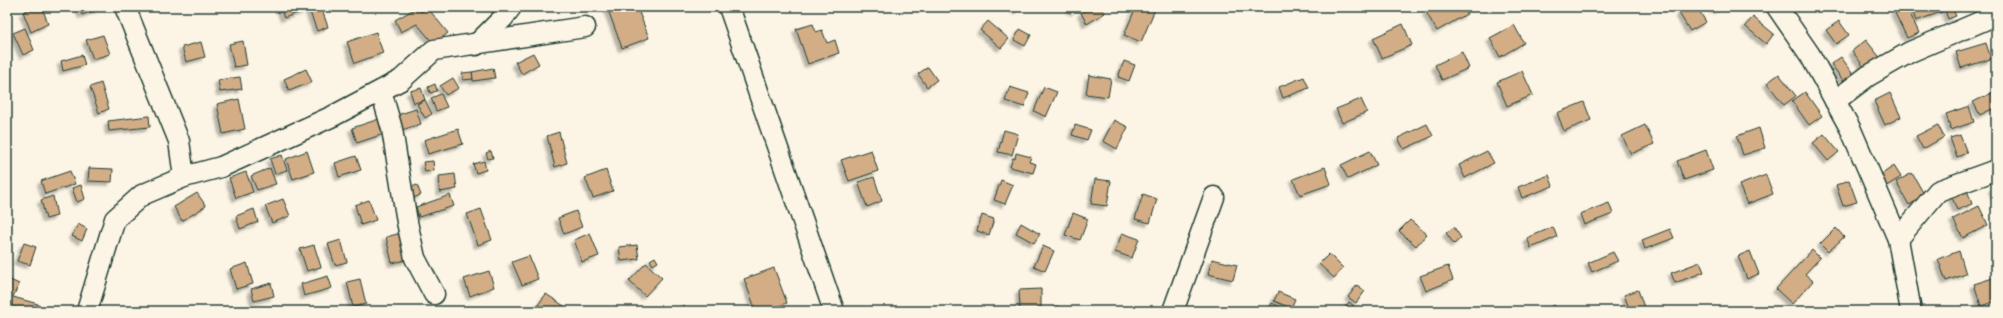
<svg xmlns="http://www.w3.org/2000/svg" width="2003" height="318" viewBox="0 0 2003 318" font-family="Delius,sans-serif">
  <defs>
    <filter id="shadow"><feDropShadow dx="-3.5" dy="3.5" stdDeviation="1" flood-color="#0004"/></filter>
  </defs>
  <rect width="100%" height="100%" fill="#fcf5e5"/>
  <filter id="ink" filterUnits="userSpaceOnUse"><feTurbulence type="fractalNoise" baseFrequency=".025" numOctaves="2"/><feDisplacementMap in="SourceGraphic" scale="8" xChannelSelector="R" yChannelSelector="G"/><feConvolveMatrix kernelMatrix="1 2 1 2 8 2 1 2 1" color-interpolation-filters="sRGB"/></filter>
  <g filter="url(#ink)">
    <g fill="#d3ad85" stroke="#1f3d34" filter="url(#shadow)">
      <polygon points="36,7 42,7 48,24 31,32 23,12"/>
      <polygon points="79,7 99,7 99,9 82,15"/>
      <polygon points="280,7 305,7 306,10 284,18"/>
      <polygon points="308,7 321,7 328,27 317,31"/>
      <polygon points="418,7 421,12 427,7 448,33 434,44 417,24 401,32 395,20"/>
      <polygon points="607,7 637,7 649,38 622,48"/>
      <polygon points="1012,7 1020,7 1017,11"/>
      <polygon points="1068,7 1078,7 1074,12"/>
      <polygon points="1090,7 1101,7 1105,13 1087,24 1081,13"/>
      <polygon points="1136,7 1156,7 1141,42 1124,35"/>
      <polygon points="1434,7 1463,7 1467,14 1437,31 1426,12"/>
      <polygon points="1689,7 1697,7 1706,22 1690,31 1679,13"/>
      <polygon points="1712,7 1724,7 1714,10"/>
      <polygon points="1902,7 1907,7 1919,33 1907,38 1894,11"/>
      <polygon points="1911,7 1943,7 1944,11 1916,21"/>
      <polygon points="1944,7 1952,7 1956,16 1948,19"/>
      <polygon points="1753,17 1774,34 1766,44 1745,26"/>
      <polygon points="988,21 1009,39 1001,48 980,30"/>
      <polygon points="1839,21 1849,35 1836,44 1826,30"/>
      <polygon points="813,24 816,32 822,30 827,43 835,40 839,53 808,64 796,29"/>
      <polygon points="1403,24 1412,45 1382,58 1373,38"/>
      <polygon points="1514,25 1524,43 1500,57 1490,38"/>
      <polygon points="25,28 34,50 23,55 13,33"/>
      <polygon points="1020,29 1031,35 1025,46 1014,40"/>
      <polygon points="376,32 383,53 355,63 347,42"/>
      <polygon points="103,35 110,54 93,59 86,40"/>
      <polygon points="1866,40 1882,60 1867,71 1852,51"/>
      <polygon points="243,41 247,65 234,67 229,44"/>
      <polygon points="201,42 205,57 186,62 182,47"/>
      <polygon points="1986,43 1991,59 1961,68 1956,52"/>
      <polygon points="1462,52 1469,68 1442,80 1435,65"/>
      <polygon points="533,53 539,64 522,74 515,62"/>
      <polygon points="82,55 85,65 63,71 61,61"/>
      <polygon points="1841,57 1855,76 1845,83 1831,64"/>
      <polygon points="1124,61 1135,65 1129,81 1118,77"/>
      <polygon points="928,67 937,80 927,87 918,74"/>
      <polygon points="493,68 495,78 473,81 472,72"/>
      <polygon points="306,69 312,82 289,91 284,79"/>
      <polygon points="1522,71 1533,95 1507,106 1497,82"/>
      <polygon points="472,72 473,79 463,80 462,73"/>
      <polygon points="1779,74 1796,96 1784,105 1767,83"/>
      <polygon points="1089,75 1111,79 1108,97 1086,94"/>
      <polygon points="240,77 242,89 220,92 218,80"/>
      <polygon points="1304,77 1309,88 1283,98 1279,87"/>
      <polygon points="453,78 459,88 446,95 440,86"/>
      <polygon points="101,83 109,109 99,113 90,87"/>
      <polygon points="435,84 437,91 430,93 428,87"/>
      <polygon points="1010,87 1029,93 1024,107 1005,101"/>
      <polygon points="1044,87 1057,92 1046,117 1034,111"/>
      <polygon points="421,88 425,100 414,103 410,91"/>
      <polygon points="1996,91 1996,107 1980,115 1973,102"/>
      <polygon points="1805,92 1822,116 1809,125 1792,101"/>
      <polygon points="1890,93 1901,117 1885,125 1874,101"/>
      <polygon points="441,94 447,107 436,111 431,98"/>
      <polygon points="239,99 245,129 223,134 217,104"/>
      <polygon points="1361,99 1367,112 1342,123 1336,109"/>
      <polygon points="425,100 432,114 425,118 417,104"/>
      <polygon points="1584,102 1591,120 1564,131 1557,113"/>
      <polygon points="1969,106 1974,122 1951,130 1946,114"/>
      <polygon points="416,109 421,124 402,130 397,115"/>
      <polygon points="149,116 150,127 109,131 108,121"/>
      <polygon points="379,119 384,134 357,143 352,128"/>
      <polygon points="1114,120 1128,127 1117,149 1103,141"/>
      <polygon points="1427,124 1433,136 1404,149 1398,138"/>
      <polygon points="1075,125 1091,130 1087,140 1072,135"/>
      <polygon points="1645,125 1654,144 1631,154 1622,136"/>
      <polygon points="1938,125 1944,137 1923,149 1916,136"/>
      <polygon points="1759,128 1765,148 1743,155 1737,136"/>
      <polygon points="458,129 463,144 428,154 424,140"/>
      <polygon points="1004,130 1018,134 1012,155 998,152"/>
      <polygon points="559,132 567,163 555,167 547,136"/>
      <polygon points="1824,134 1839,152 1828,161 1813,143"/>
      <polygon points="1960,135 1967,153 1957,157 1950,138"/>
      <polygon points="871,150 878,171 849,181 841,160"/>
      <polygon points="1706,150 1713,170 1684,180 1677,161"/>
      <polygon points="307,151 314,172 293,179 286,159"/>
      <polygon points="491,151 493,158 488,159 486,153"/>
      <polygon points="1370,151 1377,165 1348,179 1341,165"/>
      <polygon points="1487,151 1494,163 1465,178 1459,165"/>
      <polygon points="1016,153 1031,157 1029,162 1036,164 1033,173 1010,167 1013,158 1015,159"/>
      <polygon points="282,155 287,170 275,174 270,159"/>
      <polygon points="356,156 361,170 339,177 335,163"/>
      <polygon points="433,161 434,170 425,172 423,162"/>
      <polygon points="484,161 486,170 476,173 473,164"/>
      <polygon points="1894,166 1901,177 1885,187 1879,176"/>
      <polygon points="1325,167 1331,184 1300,195 1293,179"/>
      <polygon points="89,168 113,169 112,182 88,181"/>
      <polygon points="270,168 276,184 257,190 251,176"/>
      <polygon points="606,170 613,191 593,198 585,178"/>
      <polygon points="70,171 75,184 45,194 41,181"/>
      <polygon points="246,172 253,192 236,198 229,178"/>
      <polygon points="1912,173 1925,196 1909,205 1896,182"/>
      <polygon points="455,174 457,189 440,192 439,176"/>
      <polygon points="1549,175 1553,186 1522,198 1518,187"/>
      <polygon points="1766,175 1773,194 1747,204 1739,185"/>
      <polygon points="874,177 882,201 867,207 858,182"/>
      <polygon points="1095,179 1111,181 1107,206 1091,204"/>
      <polygon points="1001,180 1013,185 1005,204 994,200"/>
      <polygon points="1849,180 1857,202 1843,206 1836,185"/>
      <polygon points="81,185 85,199 77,202 72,188"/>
      <polygon points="417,185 421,195 411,199 407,189"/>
      <polygon points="1996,186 1996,198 1992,188"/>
      <polygon points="1966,187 1972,204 1957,210 1950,192"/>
      <polygon points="197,193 206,206 182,221 174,207"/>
      <polygon points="1143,194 1157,199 1150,223 1135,219"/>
      <polygon points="450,195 454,206 419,217 416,207"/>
      <polygon points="53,196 57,216 46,219 41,200"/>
      <polygon points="283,199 290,216 272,223 265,206"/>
      <polygon points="369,200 376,220 361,225 355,205"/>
      <polygon points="1609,203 1613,214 1584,225 1580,214"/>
      <polygon points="1979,206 1988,225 1963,238 1953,219"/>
      <polygon points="254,209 258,222 240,229 236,216"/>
      <polygon points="481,209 492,240 478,245 467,214"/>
      <polygon points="576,211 582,227 564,234 558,218"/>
      <polygon points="1073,213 1088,219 1080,240 1065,235"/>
      <polygon points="982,215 994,219 989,235 977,231"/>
      <polygon points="1410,220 1427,234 1416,246 1399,231"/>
      <polygon points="1021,223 1040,234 1034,243 1016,233"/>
      <polygon points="78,224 87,229 82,241 72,236"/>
      <polygon points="1454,227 1461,238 1454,244 1446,233"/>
      <polygon points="1553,227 1557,237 1531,248 1527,238"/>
      <polygon points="1836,228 1844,237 1828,252 1820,244"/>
      <polygon points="1670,229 1674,238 1645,249 1642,240"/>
      <polygon points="401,233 407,260 392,263 386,237"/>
      <polygon points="590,233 599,256 582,262 574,240"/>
      <polygon points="1122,233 1139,239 1132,258 1115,252"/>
      <polygon points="341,240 347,262 335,265 328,244"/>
      <polygon points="24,243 36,247 30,265 17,261"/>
      <polygon points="314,245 321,267 307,271 300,249"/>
      <polygon points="637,245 639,259 621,261 619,247"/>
      <polygon points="1043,246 1054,251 1045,271 1034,266"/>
      <polygon points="1812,250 1820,258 1805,274 1813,281 1792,304 1776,289"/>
      <polygon points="1750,251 1759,274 1747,279 1738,256"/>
      <polygon points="1959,251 1966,274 1946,281 1938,259"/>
      <polygon points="1613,252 1618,261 1592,272 1588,263"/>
      <polygon points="1329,254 1343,268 1334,278 1319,264"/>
      <polygon points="529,256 538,279 522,285 512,262"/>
      <polygon points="655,257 658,262 653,265 650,260"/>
      <polygon points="1212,259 1237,265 1233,280 1208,274"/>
      <polygon points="1700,262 1704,272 1675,283 1671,273"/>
      <polygon points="247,263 253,284 236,289 230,269"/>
      <polygon points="646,263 662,278 645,296 629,281"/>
      <polygon points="1448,266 1453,280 1426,291 1420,276"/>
      <polygon points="774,268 787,303 767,311 756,311 744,279"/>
      <polygon points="489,271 494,287 470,296 464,279"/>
      <polygon points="328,276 332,288 304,296 301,284"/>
      <polygon points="1996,277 1996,301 1981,306 1974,284"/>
      <polygon points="8,279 19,284 13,297 38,304 37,311 7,311"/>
      <polygon points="360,279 366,304 353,307 347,282"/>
      <polygon points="271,283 274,296 254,301 251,289"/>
      <polygon points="1357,285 1365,291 1356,303 1348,297"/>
      <polygon points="1041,289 1041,311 1020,311 1019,290"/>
      <polygon points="1638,290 1645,310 1630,311 1624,295"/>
      <polygon points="1278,292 1295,299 1291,308 1274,301"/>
      <polygon points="546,294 567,308 565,311 547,311 538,305"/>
      <polygon points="1349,302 1359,310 1358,311 1343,311"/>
      <polygon points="1272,303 1288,311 1268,311"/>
      <polygon points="684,305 687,311 673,311"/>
      <polygon points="1554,305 1558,311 1542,311"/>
      <polygon points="1058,306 1060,311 1045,311 1044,310"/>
      <polygon points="274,307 276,311 264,311"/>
    </g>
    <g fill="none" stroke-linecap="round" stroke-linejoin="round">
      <defs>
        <g id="minor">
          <polyline points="729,7 834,311"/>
          <polyline points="1777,7 1810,55 1851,130 1898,239 1911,311"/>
          <polyline points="476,45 503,18 511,7"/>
          <polyline points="381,91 392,129 407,222 415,258 434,294"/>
          <polyline points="1835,101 1868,76 1910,52 1996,15"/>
          <polyline points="184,177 221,167 333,116 401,80 434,50 585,27"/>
          <polyline points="1898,239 1938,191 1996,170"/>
          <polyline points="87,311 115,219 142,195 184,177 179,141 125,7"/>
          <polyline points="1173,311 1214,197"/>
        </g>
      </defs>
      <use href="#minor" stroke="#1f3d34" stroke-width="23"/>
      <use href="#minor" stroke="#fcf5e5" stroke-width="20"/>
    </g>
  </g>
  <rect width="2003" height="318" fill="none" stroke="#fcf5e5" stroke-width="24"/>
  <rect x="12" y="12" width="1979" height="294" fill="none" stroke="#1f3d34" stroke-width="1.5" filter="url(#ink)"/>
</svg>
